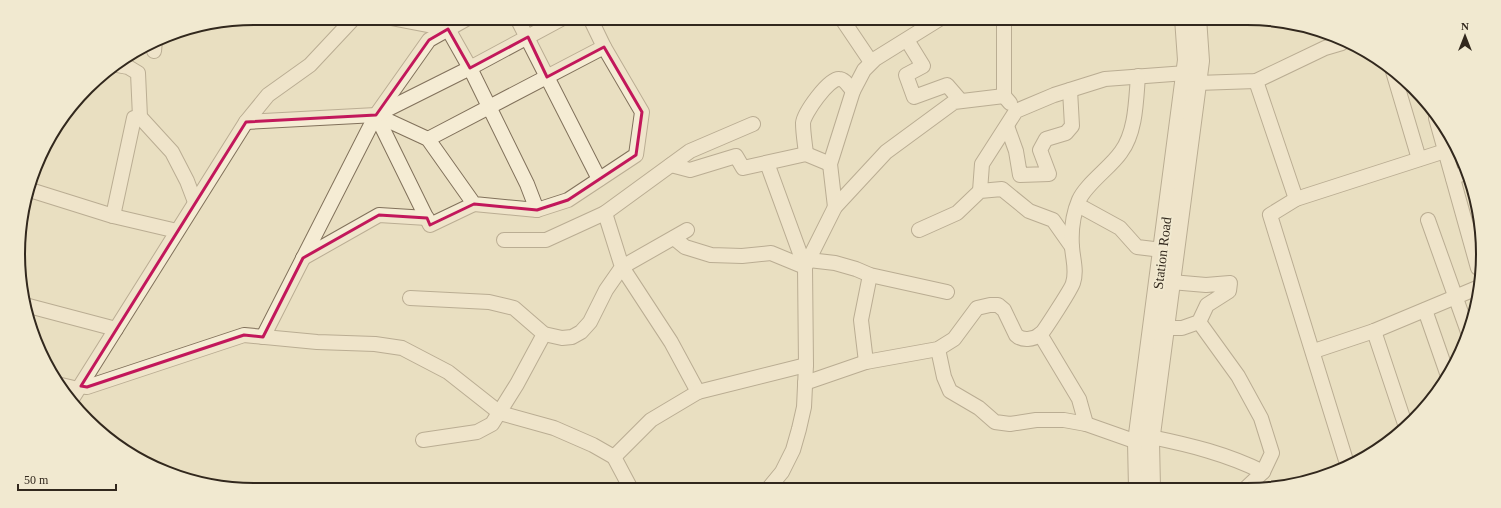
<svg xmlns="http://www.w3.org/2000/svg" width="1501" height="508" viewBox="0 0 1501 508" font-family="'Times New Roman',serif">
  <rect width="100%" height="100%" fill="#e9dfc1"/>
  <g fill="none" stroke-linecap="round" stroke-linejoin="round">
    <defs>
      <g id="minor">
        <polyline points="391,18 448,29 470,68 563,18"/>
        <polyline points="517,18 599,179"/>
        <polyline points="1004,18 1004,96 1010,103"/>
        <polyline points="842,19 871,62"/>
        <polyline points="907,40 923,66 906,75 914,97 947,85 960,100"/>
        <polyline points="154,51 155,41"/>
        <polyline points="117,65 128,67 138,73 140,117 172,152 187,181 195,202"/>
        <polyline points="1392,68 1419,159"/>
        <polyline points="1256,81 1296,199"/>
        <polyline points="1197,83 1256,81 1325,48 1342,43"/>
        <polyline points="376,115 428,139 474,204 537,210 568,200 636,155 642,112 604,47 590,18"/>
        <polyline points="376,115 430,225 474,204"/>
        <polyline points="1436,118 1478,268"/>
        <polyline points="246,122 376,115 470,68 527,184 537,210"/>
        <polyline points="1007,126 1016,151 1020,175 1049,174 1040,150 1046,139 1066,133 1072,126 1070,90"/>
        <polyline points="428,139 604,47"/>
        <path d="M806,154C805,144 803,133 803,123C804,113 829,78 839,79C845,79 849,87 853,91"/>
        <polyline points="767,163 805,267"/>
        <polyline points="671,165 690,170 736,156 743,168 806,154 830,164"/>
        <polyline points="1453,178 1464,173"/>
        <polyline points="30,190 113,216 177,231"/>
        <polyline points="980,191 982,164 1016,111 1054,95 1105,79 1186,73"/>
        <polyline points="1078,205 1120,228 1137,247 1162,250"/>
        <polyline points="835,207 830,164 853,91 864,70 875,59 941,18"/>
        <polyline points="113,216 134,118 140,117"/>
        <polyline points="1428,220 1468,332"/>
        <polyline points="687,230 622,267 671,342 698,392"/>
        <polyline points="919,230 957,213 980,191 1002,189 1029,211 1053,220 1072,247"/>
        <polyline points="674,238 685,247 711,255 742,256 771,253 805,267"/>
        <polyline points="504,240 546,240 605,213 690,151 753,124"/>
        <polyline points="303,258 379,215 427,218"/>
        <polyline points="809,260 835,263 856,269 870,275 947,292"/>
        <polyline points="410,298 489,302 514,308 544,334 562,338 572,337 581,332 590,322 606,290 622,267 605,213"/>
        <polyline points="25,305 116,329"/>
        <polyline points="1425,310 1448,376"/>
        <polyline points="1199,322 1238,376 1261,418 1272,453 1263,472 1246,488"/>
        <polyline points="1165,328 1182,328 1199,322 1207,305 1229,291 1230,283 1206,285 1171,282"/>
        <polyline points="1374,331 1406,427"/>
        <polyline points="1040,334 1079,399 1086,424"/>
        <polyline points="263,337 376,115 429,40 468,18"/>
        <polyline points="938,349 944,377 950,391 979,408 995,422 1010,424 1036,420 1064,420 1086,424 1137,442"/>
        <polyline points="1314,351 1374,331 1477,288"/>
        <polyline points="866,362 861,320 870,275"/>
        <path d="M805,383L866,362L938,349L954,339L977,308L990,305H998L1004,310L1016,335C1022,341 1033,340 1041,334C1044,331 1072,288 1073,283C1077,271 1073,260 1072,247C1071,232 1073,214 1079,200C1086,184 1111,167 1121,152C1136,132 1136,100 1138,76"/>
        <polyline points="57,384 78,389"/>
        <polyline points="81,386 87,387 244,335 317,342 375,344 402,348 448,372 500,413 554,428 593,445 614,457 631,489"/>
        <polyline points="72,399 246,122 268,95 310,65 354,18"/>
        <path d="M1151,437C1190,445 1227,454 1263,472"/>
        <polyline points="423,440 477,432 492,424 517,384 544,334"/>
        <polyline points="614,457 651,420 698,392 806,365"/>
        <polyline points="1348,467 1270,215 1296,199 1445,151"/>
        <polyline points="768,489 782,472 793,450 799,429 804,407 806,365 805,267 835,207 886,152 954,102 1004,96"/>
      </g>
      <g id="tertiary">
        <polyline points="1138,488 1137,442 1187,60 1184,18"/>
        <polyline points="1151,488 1150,442 1200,61 1197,18"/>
      </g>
    </defs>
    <use href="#minor" stroke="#81715b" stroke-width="16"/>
    <use href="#tertiary" stroke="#81715b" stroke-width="20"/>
    <use href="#minor" stroke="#f5ecd4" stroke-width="14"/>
    <use href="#tertiary" stroke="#f5ecd4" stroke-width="18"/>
  </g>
  <path d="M0 0H1501V508H0ZM448,29L470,68L528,37L547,77L604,47L642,112L636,155L568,200L537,210L474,204L430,225L427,218L379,215L303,258L263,337L244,335L87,387L81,386L246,122L376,115L429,40Z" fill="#e9dfc1" fill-opacity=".55" fill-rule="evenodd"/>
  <path fill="none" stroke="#c2185b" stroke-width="3" stroke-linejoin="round" d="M448,29L470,68L528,37L547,77L604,47L642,112L636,155L568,200L537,210L474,204L430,225L427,218L379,215L303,258L263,337L244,335L87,387L81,386L246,122L376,115L429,40Z"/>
  <g text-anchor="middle" stroke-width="4" stroke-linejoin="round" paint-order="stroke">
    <g font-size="14" fill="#32281d" stroke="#f1e9d0">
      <text transform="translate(1162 253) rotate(-83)" y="5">Station Road</text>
    </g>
  </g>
  <path d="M0 0H1501V508H0ZM254 25H1247A229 229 0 0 1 1476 254V254A229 229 0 0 1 1247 483H254A229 229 0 0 1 25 254V254A229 229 0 0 1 254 25Z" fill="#f1e9d0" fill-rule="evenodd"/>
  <path fill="none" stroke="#32281d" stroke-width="2" d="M254 25H1247A229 229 0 0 1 1476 254V254A229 229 0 0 1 1247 483H254A229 229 0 0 1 25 254V254A229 229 0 0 1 254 25Z"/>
  <g transform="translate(1465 36)" stroke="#f1e9d0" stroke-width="3" paint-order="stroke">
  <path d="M0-3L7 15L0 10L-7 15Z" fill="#32281d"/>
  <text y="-6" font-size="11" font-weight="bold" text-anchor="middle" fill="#32281d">N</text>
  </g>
  <path d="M18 484v6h98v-6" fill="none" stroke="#32281d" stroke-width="2"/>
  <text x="24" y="484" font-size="12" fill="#32281d" stroke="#f1e9d0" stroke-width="3" paint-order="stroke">50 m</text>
</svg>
